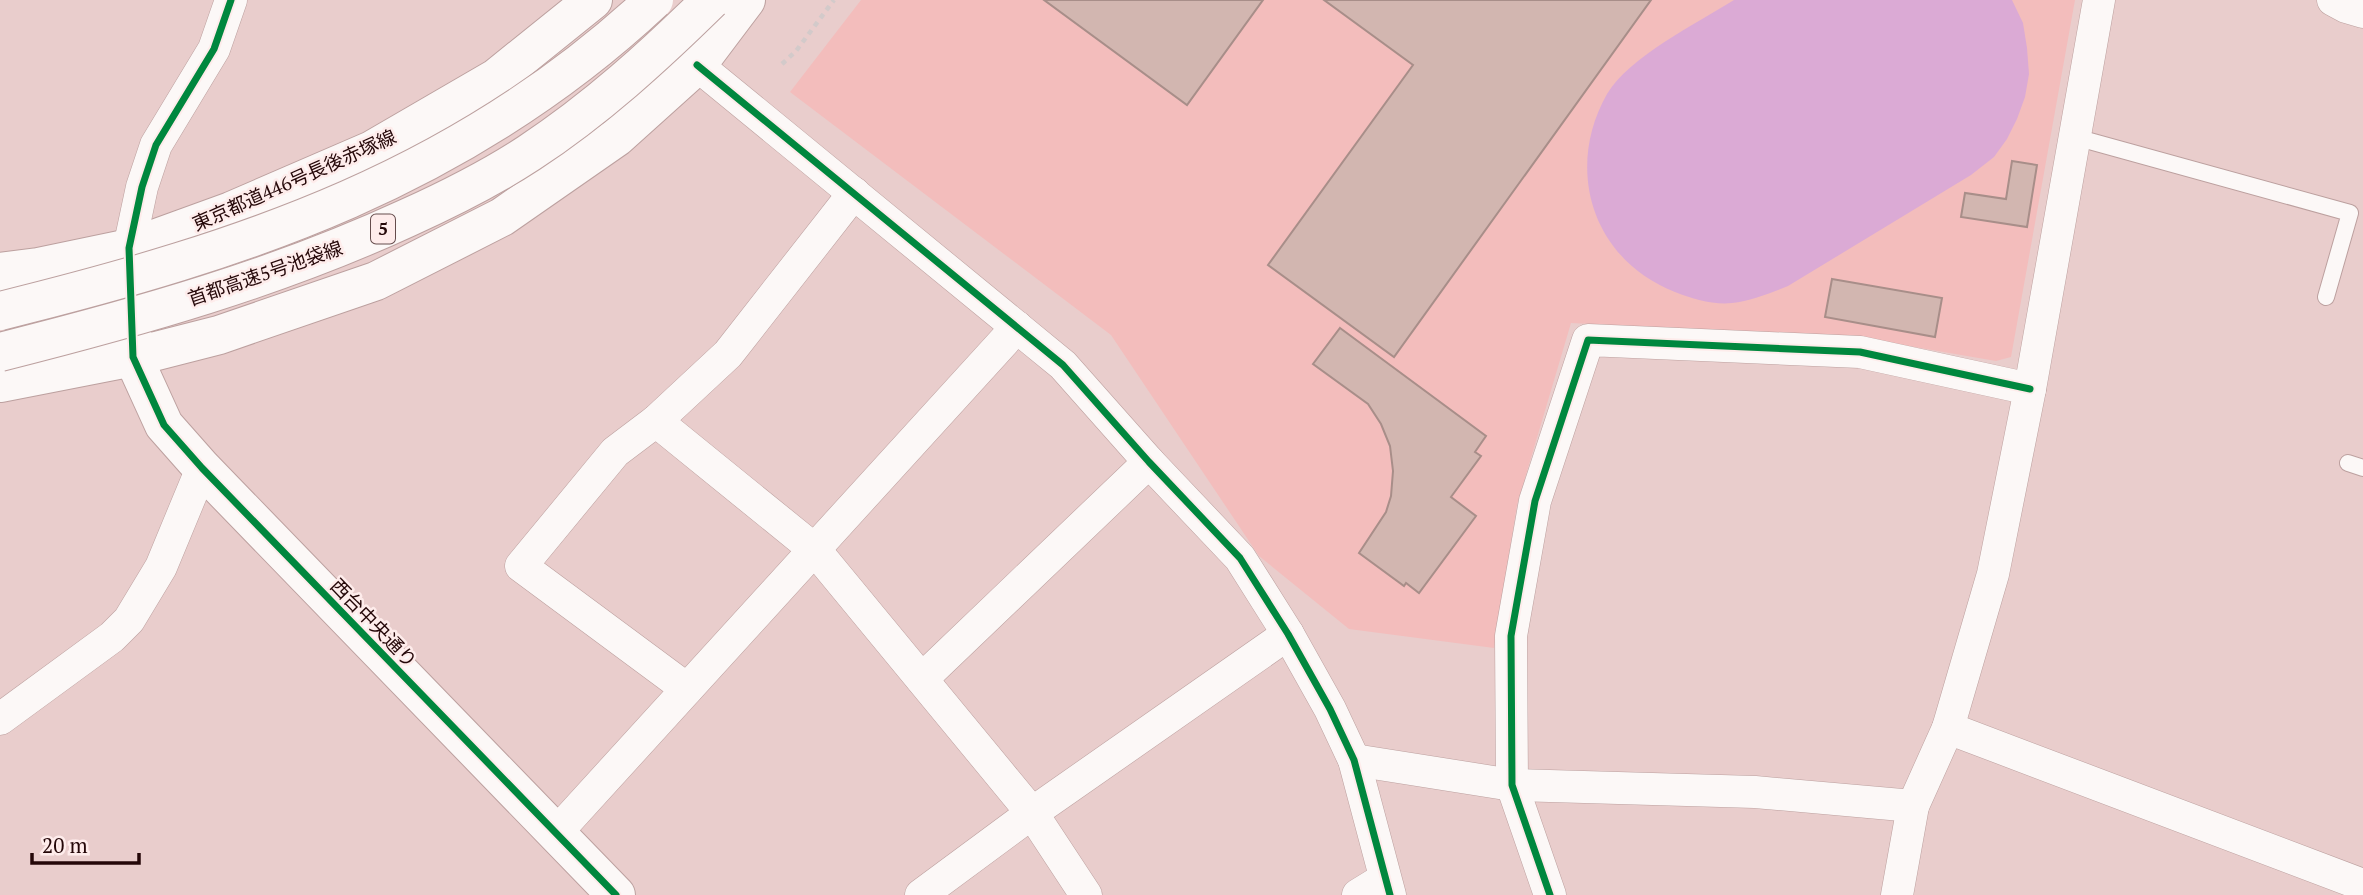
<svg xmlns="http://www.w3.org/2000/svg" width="2363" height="895" viewBox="0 0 2363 895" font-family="'PT Serif','Noto Sans JP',serif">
  <rect width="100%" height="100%" fill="#e9cdcc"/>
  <polygon fill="#f3bdbc" points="861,0 2075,0 2011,357 1996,361 1868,339 1571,323 1517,505 1494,648 1349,629 1259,556 1111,335 790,92"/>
  <path fill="#dbaad5" d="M1734,0H2012L2023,23L2027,48L2029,74L2025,97L2017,119L2007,139L1994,157L1971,175L1788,286C1770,293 1751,301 1732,303C1714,305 1692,299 1675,292C1593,260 1564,170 1607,94C1630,56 1696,24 1734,0Z"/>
  <g fill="#d2b6b0" stroke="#a88e89" stroke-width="2">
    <polygon points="1044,0 1263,0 1187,105"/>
    <polygon points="1324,0 1651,0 1394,357 1268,265 1413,65"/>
    <polygon points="2012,161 2037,165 2027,227 1961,217 1965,193 2006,199"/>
    <polygon points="1832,279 1942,298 1935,337 1825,317"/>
    <polygon points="1340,328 1486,436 1475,452 1481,456 1451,497 1476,516 1419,593 1406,583 1404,586 1359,553 1386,512 1391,496 1393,471 1390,446 1381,424 1368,404 1313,364"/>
  </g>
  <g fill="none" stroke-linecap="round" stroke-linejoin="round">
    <defs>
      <g id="service">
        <polyline points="2075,137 2350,213 2326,297"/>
        <polyline points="2348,463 2363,468"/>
      </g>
      <g id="minor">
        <polyline points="2333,0 2346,7 2363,12"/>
        <polyline points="697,65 1063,365 1149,462 1240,558 1288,634 1330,709 1354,760 1390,895"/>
        <polyline points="854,193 728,354 656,421 815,550 1032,813 1086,895"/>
        <polyline points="129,248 142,187 156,145 214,49 231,0"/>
        <polyline points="656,421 615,452 521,566 687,689"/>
        <polyline points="922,679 1149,462"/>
        <polyline points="0,719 112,637 129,620 161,567 202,468"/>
        <polyline points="1948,728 2363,885"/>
        <polyline points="1354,760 1512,785 1755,792 1913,806"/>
        <polyline points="556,833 1017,327"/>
        <polyline points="921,895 1032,813 1288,634"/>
        <polyline points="1358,895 1384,879"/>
        <polyline points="1550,895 1512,785 1511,636 1535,501 1588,340 1860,352 2030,389"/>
        <polyline points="1897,895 1913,806 1948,728 1993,574 2030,389 2099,0"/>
      </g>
      <polyline id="tertiary" points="132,324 133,357 164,425 202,468 616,895"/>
      <g id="secondary">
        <polyline points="0,272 38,267 129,248 231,211 372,150 496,78 593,0"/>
        <polyline points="0,383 133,357 219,335 376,281 502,217 617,137 697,65 746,0"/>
      </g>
    </defs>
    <use href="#service" stroke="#bca09f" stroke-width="18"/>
    <use href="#minor" stroke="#bca09f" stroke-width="33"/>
    <use href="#tertiary" stroke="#bca09f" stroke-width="40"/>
    <use href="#secondary" stroke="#bca09f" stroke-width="40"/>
    <polyline stroke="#d3caca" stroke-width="4.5" stroke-dasharray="5 5" stroke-linecap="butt" points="782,64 796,51 834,0"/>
    <use href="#service" stroke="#fcf8f7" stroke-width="16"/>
    <use href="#minor" stroke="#fcf8f7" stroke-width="32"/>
    <use href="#tertiary" stroke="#fcf8f7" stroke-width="38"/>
    <use href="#secondary" stroke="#fcf8f7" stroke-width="38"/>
    <defs>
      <g id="motorway-bridge">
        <path d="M0,311C247,250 464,178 654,0"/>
        <path d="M0,352C139,317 277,278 407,218C449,199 491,178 529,153C596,109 654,56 711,0"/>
      </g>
    </defs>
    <use href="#motorway-bridge" stroke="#bca09f" stroke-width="40" stroke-linecap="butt"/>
    <use href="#motorway-bridge" stroke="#fcf8f7" stroke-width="38"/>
    <defs>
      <g id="cycleway">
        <polyline points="231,0 214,49 156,145 142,187 129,248 133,357 164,425 202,468 616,895"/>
        <polyline points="697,65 1063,365 1149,462 1240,558 1288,634 1330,709 1354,760 1390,895"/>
        <polyline points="1550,895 1512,785 1511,636 1535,501 1588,340 1860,352 2030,389"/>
      </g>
    </defs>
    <use href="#cycleway" stroke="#feeceb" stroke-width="11"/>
    <use href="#cycleway" stroke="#00873e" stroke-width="7"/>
  </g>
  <g text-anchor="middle" stroke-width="5" stroke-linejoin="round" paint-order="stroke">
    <rect fill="#feeceb" stroke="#654c4c" stroke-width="2" x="371" y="214.5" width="24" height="29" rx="5"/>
    <g font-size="18" font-weight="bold" fill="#240708">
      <text x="383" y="235">5</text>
    </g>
    <g font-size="19" fill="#240708" stroke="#feeceb">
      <text transform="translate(294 180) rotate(-24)" y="7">東京都道446号長後赤塚線</text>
      <text transform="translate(265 273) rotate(-19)" y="7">首都高速5号池袋線</text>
      <text transform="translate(374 623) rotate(46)" y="7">西台中央通り</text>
    </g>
  </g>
  <path d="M32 853v10h107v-10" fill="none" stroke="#240708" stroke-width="3.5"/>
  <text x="42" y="853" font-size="21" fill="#240708" stroke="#feeceb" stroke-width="5" paint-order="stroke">20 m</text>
</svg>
